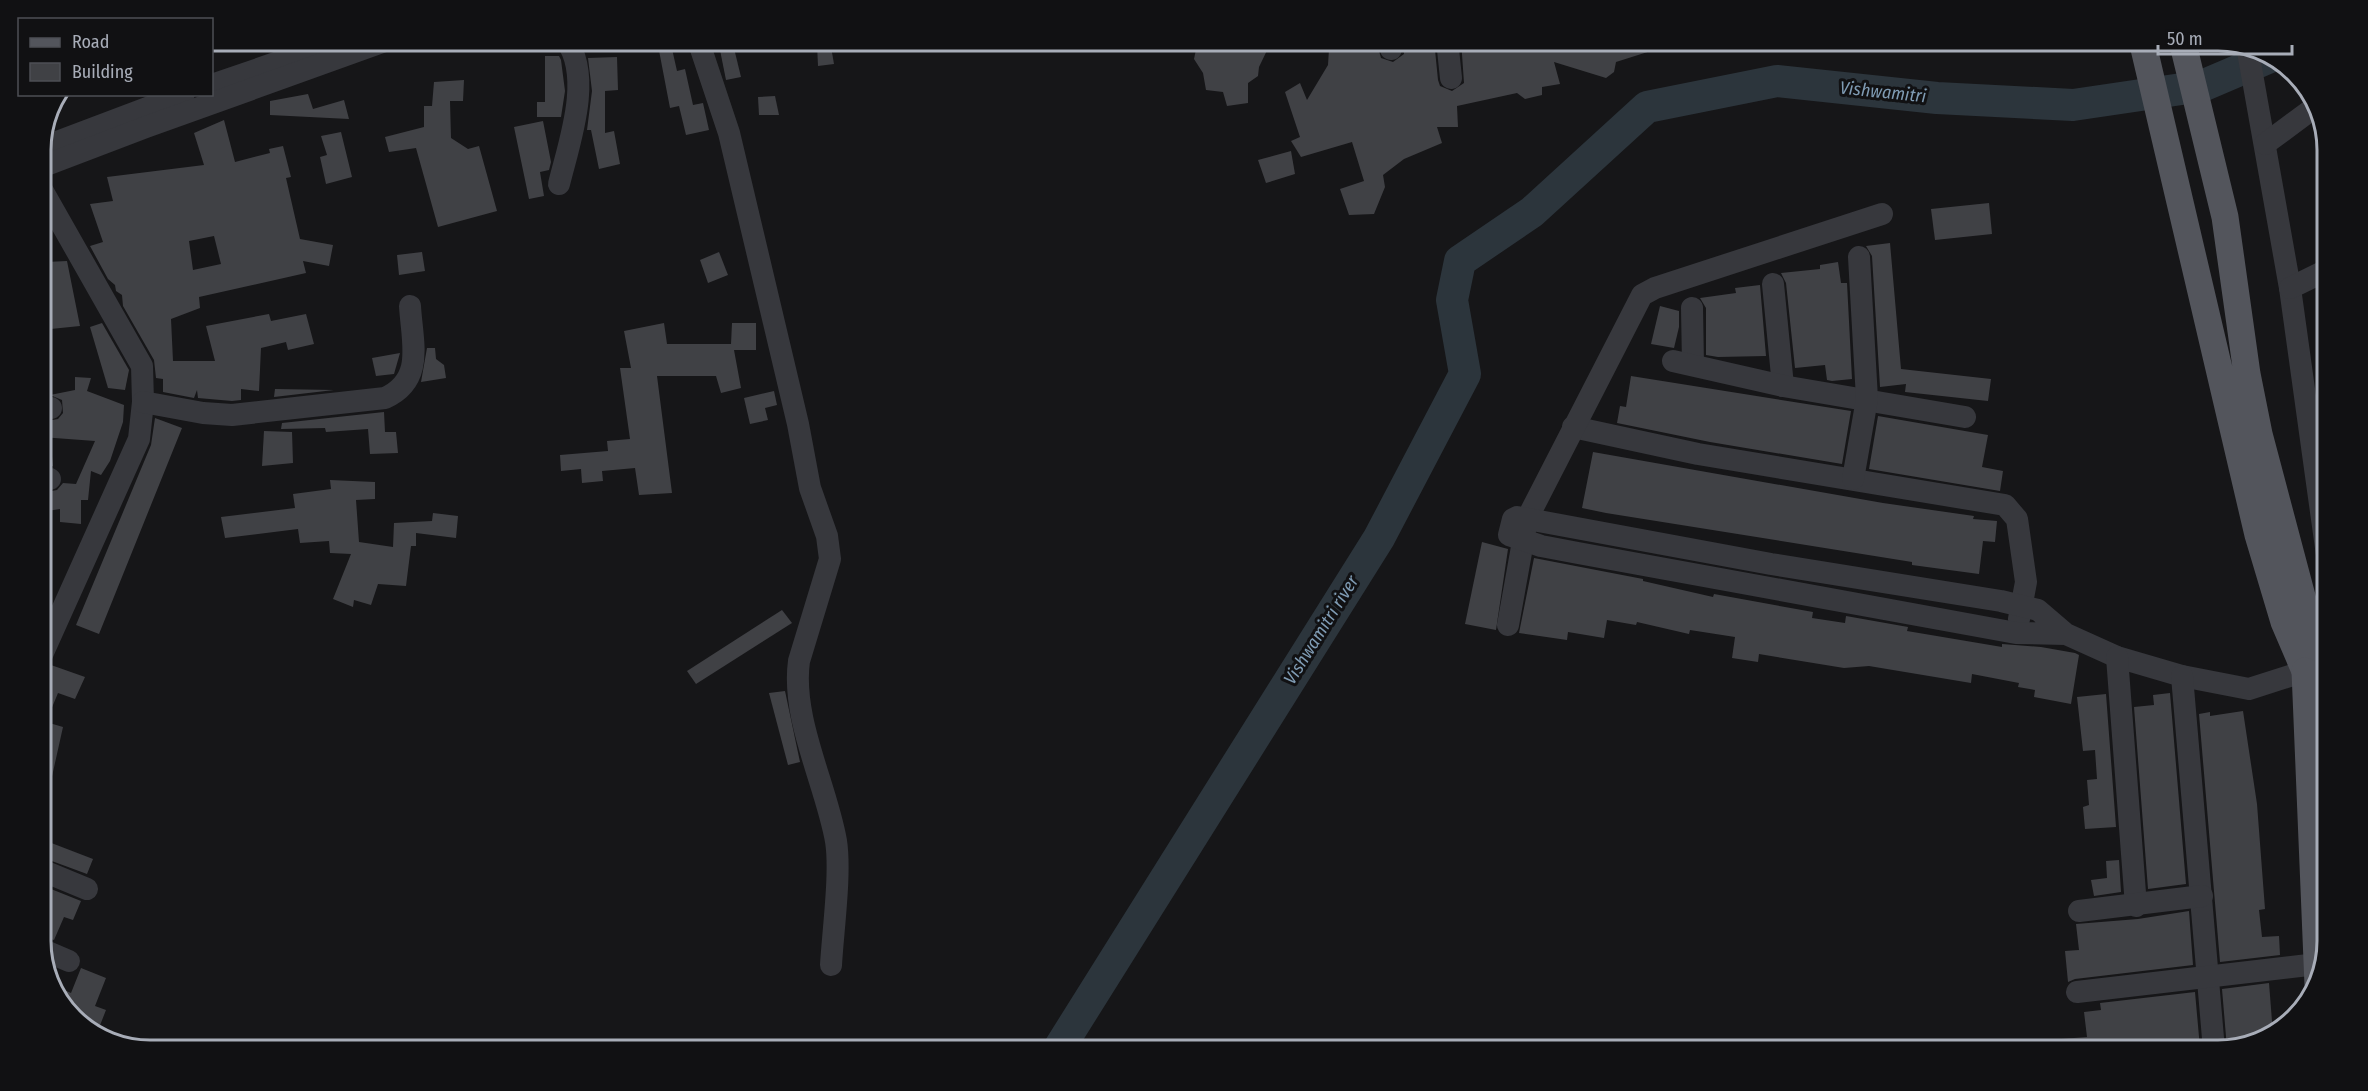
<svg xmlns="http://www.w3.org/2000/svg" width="2368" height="1091" viewBox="0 0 2368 1091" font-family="'Fira Sans Condensed',sans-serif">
  <rect width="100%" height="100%" fill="#161618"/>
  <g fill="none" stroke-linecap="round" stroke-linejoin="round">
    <polyline stroke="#2c353c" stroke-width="32" points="1058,1050 1379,538 1465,374 1452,300 1460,261 1532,212 1647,107 1777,81 1937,98 2073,105 2202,86 2270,57"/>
  </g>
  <g fill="#404145" fill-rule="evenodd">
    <polygon points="657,40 670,40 677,71 685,69 693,105 703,103 709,130 686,135 679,106 670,108"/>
    <polygon points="718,40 732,40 741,77 726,80"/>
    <polygon points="1198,40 1272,40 1259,67 1258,76 1248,83 1248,103 1227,106 1223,92 1206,90 1203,73 1194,59"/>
    <polygon points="1337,40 1376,40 1381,58 1393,62 1404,54 1403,40 1434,40 1438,80 1440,86 1452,91 1464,83 1461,40 1676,40 1676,43 1616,62 1614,72 1606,78 1554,62 1560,84 1542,87 1542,95 1525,99 1517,93 1457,106 1458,127 1437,127 1442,143 1404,159 1383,175 1385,187 1374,214 1349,215 1340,189 1364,181 1352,142 1301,157 1291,141 1300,137 1285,92 1300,83 1307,100 1328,65 1329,49 1338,46"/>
    <polygon points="830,41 834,64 818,66 817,44"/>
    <polygon points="545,56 559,56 561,60 565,91 561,117 537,117 537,102 545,102"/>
    <polygon points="617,57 618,90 605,91 605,133 614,131 620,164 599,169 591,130 587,130 592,91 588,58"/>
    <polygon points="464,80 463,101 450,101 451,138 468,149 479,146 497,211 438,227 416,148 389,152 385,137 424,127 424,106 432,106 434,82"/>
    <polygon points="308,94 313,109 344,100 349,119 270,115 270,101"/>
    <polygon points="775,96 779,115 759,115 758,97"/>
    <path d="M224,120L235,162L270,153L269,149L283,146L291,177L286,178L300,239L333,245L329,266L303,261L306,273L199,297L200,308L171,319L173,361H215L206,326L269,314L271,321L306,314L314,344L288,350L286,342L261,348L259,391L241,389V400L232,401L198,398L197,390L194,398L163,392V379L156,378L154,360L123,306L122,295L116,291L115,285L108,279L90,246L103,242L90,204L113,201L107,177L204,165L194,133ZM214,236L221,264L193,270L189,241Z"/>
    <polygon points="543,121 551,162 549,170 540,172 544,196 529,199 514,127"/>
    <polygon points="341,132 352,177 326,184 320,157 327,155 321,136"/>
    <polygon points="1291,151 1295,174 1266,183 1258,160"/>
    <polygon points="1989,203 1992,234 1935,240 1931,209"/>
    <polygon points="1890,243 1901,369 1991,379 1988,401 1905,392 1906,384 1880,387 1872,256 1866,246"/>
    <polygon points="422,252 425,271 399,275 397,255"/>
    <polygon points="719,252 728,275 708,283 700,260"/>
    <polygon points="67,261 80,326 41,330 41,307 52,305 46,262"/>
    <polygon points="1838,262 1841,283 1847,283 1852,379 1832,381 1827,380 1825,365 1795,368 1786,283 1781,273 1820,269 1820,265"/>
    <polygon points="1760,285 1766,356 1718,357 1706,355 1706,308 1700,298 1736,293 1735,288"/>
    <polygon points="1660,306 1679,311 1679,327 1674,348 1651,344"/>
    <polygon points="102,323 129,370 125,390 108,388 90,327"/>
    <polygon points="664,323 667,344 731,344 732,323 756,323 756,350 734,350 741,388 721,393 716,376 657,376 672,493 639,495 635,468 602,471 603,481 582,483 581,469 561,471 560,455 608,451 607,441 630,439 620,368 631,368 624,331"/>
    <polygon points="427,348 435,348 436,359 444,365 446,378 421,382"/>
    <polygon points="400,353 394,374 376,376 372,358"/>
    <polygon points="1631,376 1851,411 1842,464 1710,442 1617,423 1620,406 1626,407"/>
    <polygon points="75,377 91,378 87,391 124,405 123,422 110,461 101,475 91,471 88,500 81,500 81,524 60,522 60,509 41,512 41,493 57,490 63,483 76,484 95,441 41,437 41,422 58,419 63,413 62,400 50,395 75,390"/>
    <polygon points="275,389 334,390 274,397"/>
    <polygon points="774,391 777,405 765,408 768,420 750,424 744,398"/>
    <polygon points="384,412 385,432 396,432 398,453 370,454 368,429 326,432 325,428 281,429 282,423"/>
    <polygon points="1878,416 1988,435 1982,467 2003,471 2000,491 1869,469"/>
    <polygon points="155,418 182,428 99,634 76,625 151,445"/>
    <polygon points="264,431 292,432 293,463 262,466"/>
    <polygon points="41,447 51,447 53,466 41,466"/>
    <polygon points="1593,452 1883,503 1974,516 1973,519 1997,521 1995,542 1983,541 1979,574 1912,565 1912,562 1606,513 1582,508"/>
    <polygon points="330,480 375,482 375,499 356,500 359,542 393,547 394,523 432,521 433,513 458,516 456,538 416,533 416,546 411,546 406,586 378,584 371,605 354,600 353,607 333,599 351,554 330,553 329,541 300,543 298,529 225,538 221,517 295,508 293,494 331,489"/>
    <polygon points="1482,542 1508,549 1496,630 1465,624"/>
    <polygon points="1534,558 1643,579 1643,581 1713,597 1714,594 1813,612 1812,618 1845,623 1846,616 1908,627 1907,631 2002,647 2002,644 2041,647 2075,653 2079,655 2071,704 2034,697 2035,690 2018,687 2019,683 1972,674 1971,683 1869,666 1844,668 1759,654 1758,662 1732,658 1735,637 1690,630 1689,634 1637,622 1636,625 1607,620 1604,638 1568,632 1567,640 1519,633"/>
    <polygon points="782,610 792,623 696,684 687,671"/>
    <polygon points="51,665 85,677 75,699 58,693 46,722 63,727 47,799 41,799 41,674"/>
    <polygon points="785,691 800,762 788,765 769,693"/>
    <polygon points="2170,693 2186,884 2148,889 2134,707 2154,705 2153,695"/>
    <polygon points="2106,694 2116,827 2085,829 2083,807 2089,805 2087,780 2097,779 2095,750 2083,751 2077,697"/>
    <polygon points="2243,711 2257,804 2265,909 2259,910 2262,937 2279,936 2280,955 2220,962 2199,714 2210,712 2210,716"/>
    <polygon points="41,839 93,859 87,874 41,857"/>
    <polygon points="2119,860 2121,892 2094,896 2091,880 2107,878 2106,861"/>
    <polygon points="41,885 81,901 73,920 64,917 54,940 41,936"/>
    <polygon points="2189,911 2193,965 2075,979 2068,982 2065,951 2079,950 2076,924 2138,919"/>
    <polygon points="81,968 106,978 95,1006 106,1010 97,1033 63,1007 55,986 71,993"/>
    <polygon points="2269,983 2273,1034 2227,1048 2222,989"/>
    <polygon points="2195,992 2200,1048 2048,1050 2048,1040 2087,1037 2084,1012 2101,1010 2100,1003"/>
  </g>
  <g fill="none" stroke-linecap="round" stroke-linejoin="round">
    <g stroke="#37383d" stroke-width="22">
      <path d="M698,40L729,133L798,424L810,488L827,536L830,559L799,661C791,719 826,784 836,841C841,873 833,930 831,965"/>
      <polyline points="1389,40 1391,49"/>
      <polyline points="1447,40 1451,78"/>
      <polyline points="2247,46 2290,288 2327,555"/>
      <polyline points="212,85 342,40"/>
      <polyline points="2265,144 2315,107"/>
      <polyline points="41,148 184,94"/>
      <polyline points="41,167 146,127 388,40"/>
      <path d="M559,184C569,143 593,77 566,40"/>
      <polyline points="41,188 142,366 143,402 139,439 41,657"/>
      <polyline points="1773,284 1783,386"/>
      <polyline points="2290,288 2327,270"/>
      <polyline points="1692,308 1693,365"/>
      <polyline points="1673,361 1783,386 1965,417"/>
      <path d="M143,402L203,413L232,415L385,398C425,380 412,342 410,306"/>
      <polyline points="41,409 51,408"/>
      <polyline points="1573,427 1698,454 2005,505 2017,519 2026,582 2019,619"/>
      <polyline points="1853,479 1867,399 1859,257"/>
      <polyline points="41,480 50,479"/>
      <polyline points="1508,625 1527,519 1642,295 1655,288 1882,214"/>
      <polyline points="2066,634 2016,633 1578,553 1541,546 1509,535 1513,519 1517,517 1771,564 2001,601 2038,610 2066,634 2117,657 2182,676 2249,689 2305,671 2327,668"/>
      <polyline points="2117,657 2136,906"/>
      <polyline points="2182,676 2214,1050"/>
      <polyline points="2306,694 2327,692"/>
      <polyline points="41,870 87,889"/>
      <polyline points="2079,911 2202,896"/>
      <polyline points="41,949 69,961"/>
      <polyline points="2077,992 2317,964"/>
    </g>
    <g stroke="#53555c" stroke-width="27">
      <polyline points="2142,40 2258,535 2284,622 2305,671 2308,619 2259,434 2247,374 2225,217 2182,40"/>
      <polyline points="2305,671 2318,985"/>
    </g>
  </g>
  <g text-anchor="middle" stroke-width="6" stroke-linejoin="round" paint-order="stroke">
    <g font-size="18" font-style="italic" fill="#7f9bb3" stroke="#111113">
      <text transform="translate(1883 92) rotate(6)" y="6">Vishwamitri</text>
      <text transform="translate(1321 630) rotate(-58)" y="6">Vishwamitri river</text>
    </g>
  </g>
  <path d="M0 0H2368V1091H0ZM150 51H2218A99 99 0 0 1 2317 150V941A99 99 0 0 1 2218 1040H150A99 99 0 0 1 51 941V150A99 99 0 0 1 150 51Z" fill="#111113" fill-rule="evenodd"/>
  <path fill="none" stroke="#a8adb8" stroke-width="3" d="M150 51H2218A99 99 0 0 1 2317 150V941A99 99 0 0 1 2218 1040H150A99 99 0 0 1 51 941V150A99 99 0 0 1 150 51Z"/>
  <rect x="18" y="18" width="195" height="78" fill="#111113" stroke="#4d4f55" stroke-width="1.5"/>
  <rect x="30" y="38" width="30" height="9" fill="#53555c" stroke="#4d4f55" stroke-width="1.5"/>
  <text x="72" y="48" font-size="18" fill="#a8adb8">Road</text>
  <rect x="30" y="63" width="30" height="18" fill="#404145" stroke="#4d4f55" stroke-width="1.5"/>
  <text x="72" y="78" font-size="18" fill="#a8adb8">Building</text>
  <path d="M2158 45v9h134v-9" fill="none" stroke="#a8adb8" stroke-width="3"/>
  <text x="2167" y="45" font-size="18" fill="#a8adb8" stroke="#111113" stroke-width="4.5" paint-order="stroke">50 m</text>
</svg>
